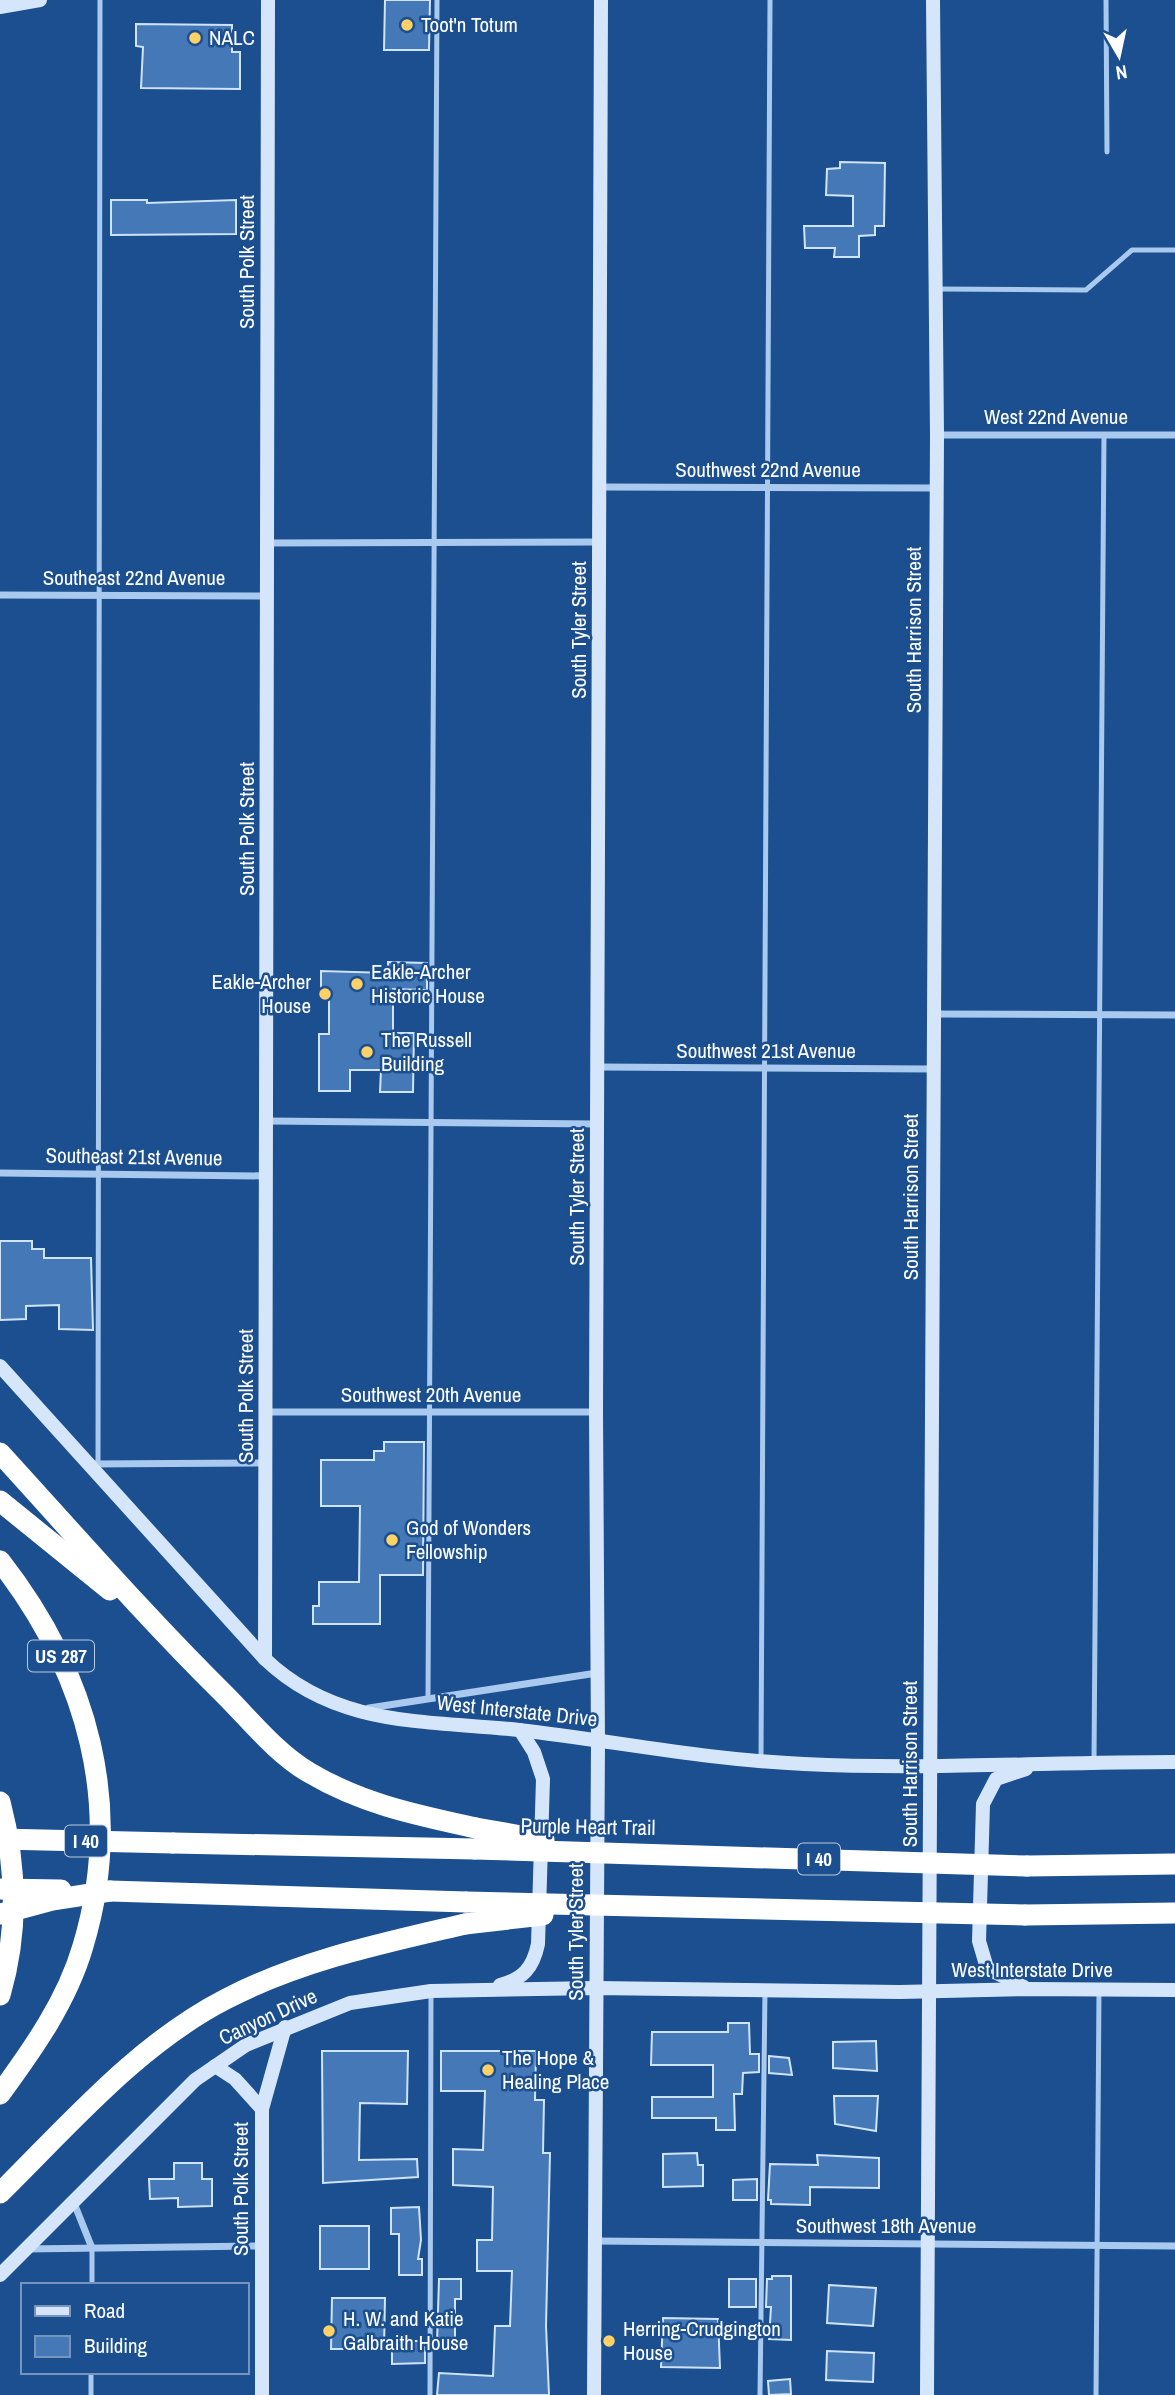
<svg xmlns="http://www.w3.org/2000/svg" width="1175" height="2395" viewBox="0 0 1175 2395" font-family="'Archivo Narrow',sans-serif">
  <rect width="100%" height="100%" fill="#1b4f8f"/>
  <g fill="#4478b7" stroke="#cfe3fa" stroke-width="2">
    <polygon points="385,0 430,0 429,50 384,50"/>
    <polygon points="136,24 232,25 232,52 240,52 240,89 141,88 143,47 136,46"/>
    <polygon points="840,162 885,163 884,226 875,226 875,235 859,236 859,257 834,257 835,248 805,248 804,226 853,226 853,196 826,195 827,169 840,168"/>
    <polygon points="111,200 147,200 147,203 236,200 236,234 111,235"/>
    <polygon points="388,962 427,963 427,990 393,989 393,1033 414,1033 413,1092 380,1092 381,1070 350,1070 350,1091 319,1091 319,1034 329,1034 329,998 321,998 321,971 388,973"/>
    <polygon points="0,1241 32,1241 32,1249 44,1249 44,1258 91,1258 93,1330 59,1329 59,1305 26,1306 26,1319 0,1320"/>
    <polygon points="384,1442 424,1442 423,1575 380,1575 380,1624 313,1624 313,1606 319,1606 319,1582 359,1582 360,1506 321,1506 321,1460 374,1460 374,1451 384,1451"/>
    <polygon points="728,2023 749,2023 750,2054 759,2054 759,2072 743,2073 742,2094 734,2094 735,2130 716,2130 716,2118 652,2118 652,2097 713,2097 713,2065 651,2065 652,2032 728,2032"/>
    <polygon points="876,2041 877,2071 833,2068 833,2042"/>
    <polygon points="322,2051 408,2051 407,2104 360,2103 359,2160 417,2159 418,2177 323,2183"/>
    <polygon points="441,2051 536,2051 535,2100 544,2100 543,2153 550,2153 546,2326 549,2395 437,2395 439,2373 493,2376 495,2326 510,2326 512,2271 477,2271 477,2240 492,2240 493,2187 453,2185 453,2149 483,2150 485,2091 441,2091"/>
    <polygon points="769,2056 789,2058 792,2075 769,2073"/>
    <polygon points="834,2096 878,2096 876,2131 835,2124"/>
    <polygon points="697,2153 698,2165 703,2165 703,2186 663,2187 663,2154"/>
    <polygon points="817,2155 879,2158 879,2188 810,2187 810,2205 771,2204 771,2200 768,2200 770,2164 818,2165"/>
    <polygon points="174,2163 202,2163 202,2179 212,2179 212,2206 178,2207 178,2198 150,2199 149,2179 174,2179"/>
    <polygon points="757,2179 757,2200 733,2200 733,2180"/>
    <polygon points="419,2207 421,2240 418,2259 422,2259 422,2275 399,2275 399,2234 391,2234 391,2208"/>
    <rect x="320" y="2226" width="49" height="43"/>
    <polygon points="772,2276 791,2276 791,2340 769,2339 771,2307 766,2307 767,2279 772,2279"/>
    <polygon points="439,2279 461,2279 461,2299 455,2299 455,2343 437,2344"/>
    <rect x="729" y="2279" width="27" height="28"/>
    <polygon points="829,2285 876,2288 873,2326 827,2323"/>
    <polygon points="332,2298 385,2298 384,2349 331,2349"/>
    <polygon points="663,2318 718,2319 720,2368 661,2367"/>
    <polygon points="392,2341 425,2341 425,2363 392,2364"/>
    <polygon points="827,2351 874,2353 873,2382 826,2380"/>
    <polygon points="790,2379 791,2394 769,2395 768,2381"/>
  </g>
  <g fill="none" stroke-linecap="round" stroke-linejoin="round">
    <g stroke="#a9c9ee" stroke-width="5">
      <polyline points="1106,0 1107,152"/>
      <polyline points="937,289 1086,290 1132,250 1175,250"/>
      <polyline points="98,1464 100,0"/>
      <polyline points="428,1698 437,0"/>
      <polyline points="761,1760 770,0"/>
      <polyline points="1094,1761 1104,435"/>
      <polyline points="92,2285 92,2248"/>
      <polyline points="91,2395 91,2372"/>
      <polyline points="430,2395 431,1991"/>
      <polyline points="760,2395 765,1991"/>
      <polyline points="1096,2395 1099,1992"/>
    </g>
    <g stroke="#a9c9ee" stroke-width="7">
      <polyline points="938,435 1175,435"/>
      <polyline points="600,487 936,488"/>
      <polyline points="268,543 600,542"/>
      <polyline points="0,595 267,596"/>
      <polyline points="933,1014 1175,1015"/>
      <polyline points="599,1067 932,1069"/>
      <polyline points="268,1121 598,1124"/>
      <polyline points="0,1173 267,1176"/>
      <polyline points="267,1412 596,1412"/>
      <polyline points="89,1464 266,1463"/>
      <polyline points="369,1708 597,1673"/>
      <polyline points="74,2203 92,2248"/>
      <polyline points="596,2241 1175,2246"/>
      <polyline points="26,2249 262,2246"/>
    </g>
    <g stroke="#d6e6fa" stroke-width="14">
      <polyline points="0,7 40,0"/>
      <path d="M0,1366L265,1659C337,1728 427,1720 519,1730C614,1741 708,1760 804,1764C928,1770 1051,1762 1175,1762"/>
      <polyline points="265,1659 268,0"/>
      <path d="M500,1985C523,1979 533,1968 538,1944L543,1779L534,1752L520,1730"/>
      <polyline points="1024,1987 987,1968 979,1941 983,1804 996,1779 1026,1769"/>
      <polyline points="215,2066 235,2079 262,2109"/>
      <polyline points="0,2275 195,2080 246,2045 350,2003 431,1991 596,1988 900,1992 1027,1989 1175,1990"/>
      <polyline points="262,2395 262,2109 285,2027"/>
      <polyline points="594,2395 598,1742 596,1412 601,0"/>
      <polyline points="927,2395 937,435 933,0"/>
    </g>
    <g stroke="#fff" stroke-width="21">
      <path d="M0,1453C74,1534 146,1617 224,1694C251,1721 277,1754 310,1773C362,1804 417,1815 476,1828"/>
      <polyline points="0,1501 110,1590"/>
      <path d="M0,1561C88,1674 125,1806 83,1946C67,2001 33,2049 0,2094"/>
      <path d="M0,1802C17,1867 19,1930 0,1995"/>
      <polyline points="173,1843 475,1849"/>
      <polyline points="1027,1866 1175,1864"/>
      <polyline points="110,1891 466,1902"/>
      <polyline points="1025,1915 1175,1913"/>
      <path d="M0,2193C69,2125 138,2044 226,1999C301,1960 384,1943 465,1924"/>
    </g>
    <g stroke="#fff" stroke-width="21">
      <polyline points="476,1828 544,1840"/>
      <polyline points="0,1839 173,1843"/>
      <polyline points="475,1849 1027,1866"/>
      <polyline points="0,1889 61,1890"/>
      <polyline points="466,1902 1025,1915"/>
      <polyline points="0,1914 52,1900 110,1891"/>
      <polyline points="465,1924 543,1915"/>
    </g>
  </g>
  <g fill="#ffd166" stroke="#1b4f8f" stroke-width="2.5">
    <circle cx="407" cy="25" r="7"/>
    <circle cx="195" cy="38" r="7"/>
    <circle cx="357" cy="984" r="7"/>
    <circle cx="325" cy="994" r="7"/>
    <circle cx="367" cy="1052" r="7"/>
    <circle cx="392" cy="1540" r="7"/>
    <circle cx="488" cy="2070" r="7"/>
    <circle cx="329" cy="2331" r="7"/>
    <circle cx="609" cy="2341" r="7"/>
  </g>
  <g text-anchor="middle" stroke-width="5" stroke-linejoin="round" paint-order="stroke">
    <g fill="#1b4f8f" stroke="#bbcadd" stroke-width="2">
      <rect x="28" y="1640.5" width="66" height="31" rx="5"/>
      <rect x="65" y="1825.5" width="42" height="31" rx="5"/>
      <rect x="798" y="1843.5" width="42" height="31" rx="5"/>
    </g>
    <g font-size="19" font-weight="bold" fill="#fff">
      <text x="61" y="1663">US 287</text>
      <text x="86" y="1848">I 40</text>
      <text x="819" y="1866">I 40</text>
    </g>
    <g font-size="21" fill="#fff" stroke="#1b4f8f" text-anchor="start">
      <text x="421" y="32">Toot'n Totum</text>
      <text x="209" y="45">NALC</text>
      <text x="371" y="979">Eakle-Archer<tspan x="371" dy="24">Historic House</tspan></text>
      <text x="311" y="989" text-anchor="end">Eakle-Archer<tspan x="311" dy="24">House</tspan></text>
      <text x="381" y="1047">The Russell<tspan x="381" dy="24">Building</tspan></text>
      <text x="406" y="1535">God of Wonders<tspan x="406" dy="24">Fellowship</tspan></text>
      <text x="502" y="2065">The Hope &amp;<tspan x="502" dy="24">Healing Place</tspan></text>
      <text x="343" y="2326">H. W. and Katie<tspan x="343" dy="24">Galbraith House</tspan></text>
      <text x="623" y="2336">Herring-Crudgington<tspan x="623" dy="24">House</tspan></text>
    </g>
    <g font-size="21" fill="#fff" stroke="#1b4f8f">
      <text transform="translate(247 262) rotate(-90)" y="7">South Polk Street</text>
      <text x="1056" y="424">West 22nd Avenue</text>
      <text x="768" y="477">Southwest 22nd Avenue</text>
      <text x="134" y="585">Southeast 22nd Avenue</text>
      <text transform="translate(579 630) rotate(-90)" y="7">South Tyler Street</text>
      <text transform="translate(914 630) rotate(-90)" y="7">South Harrison Street</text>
      <text transform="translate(247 829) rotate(-90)" y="7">South Polk Street</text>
      <text x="766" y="1058">Southwest 21st Avenue</text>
      <text transform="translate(134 1157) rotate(1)" y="7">Southeast 21st Avenue</text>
      <text transform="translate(577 1197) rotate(-90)" y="7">South Tyler Street</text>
      <text transform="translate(911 1197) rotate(-90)" y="7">South Harrison Street</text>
      <text x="431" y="1402">Southwest 20th Avenue</text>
      <text transform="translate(246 1396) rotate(-90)" y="7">South Polk Street</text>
      <text transform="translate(517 1711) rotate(6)" y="7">West Interstate Drive</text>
      <text transform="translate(910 1764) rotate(-90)" y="7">South Harrison Street</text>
      <text transform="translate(588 1827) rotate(1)" y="7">Purple Heart Trail</text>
      <text transform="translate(576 1932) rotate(-90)" y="7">South Tyler Street</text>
      <text x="1032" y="1977">West Interstate Drive</text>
      <text transform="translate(268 2017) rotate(-25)" y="7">Canyon Drive</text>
      <text transform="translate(241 2189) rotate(-90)" y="7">South Polk Street</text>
      <text x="886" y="2233">Southwest 18th Avenue</text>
    </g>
  </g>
  <rect x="21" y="2283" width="228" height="91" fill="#1b4f8f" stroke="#7695bc" stroke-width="2"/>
  <rect x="35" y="2306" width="35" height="10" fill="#d6e6fa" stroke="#7695bc" stroke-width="2"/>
  <text x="84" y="2318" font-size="21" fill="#ffffff">Road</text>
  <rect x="35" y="2336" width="35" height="21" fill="#4478b7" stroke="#7695bc" stroke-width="2"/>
  <text x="84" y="2353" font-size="21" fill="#ffffff">Building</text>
  <g transform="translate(1119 56) rotate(171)" stroke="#1b4f8f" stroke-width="5" paint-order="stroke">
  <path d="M0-5L12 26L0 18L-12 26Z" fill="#ffffff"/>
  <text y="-10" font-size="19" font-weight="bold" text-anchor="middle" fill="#ffffff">N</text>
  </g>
</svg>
